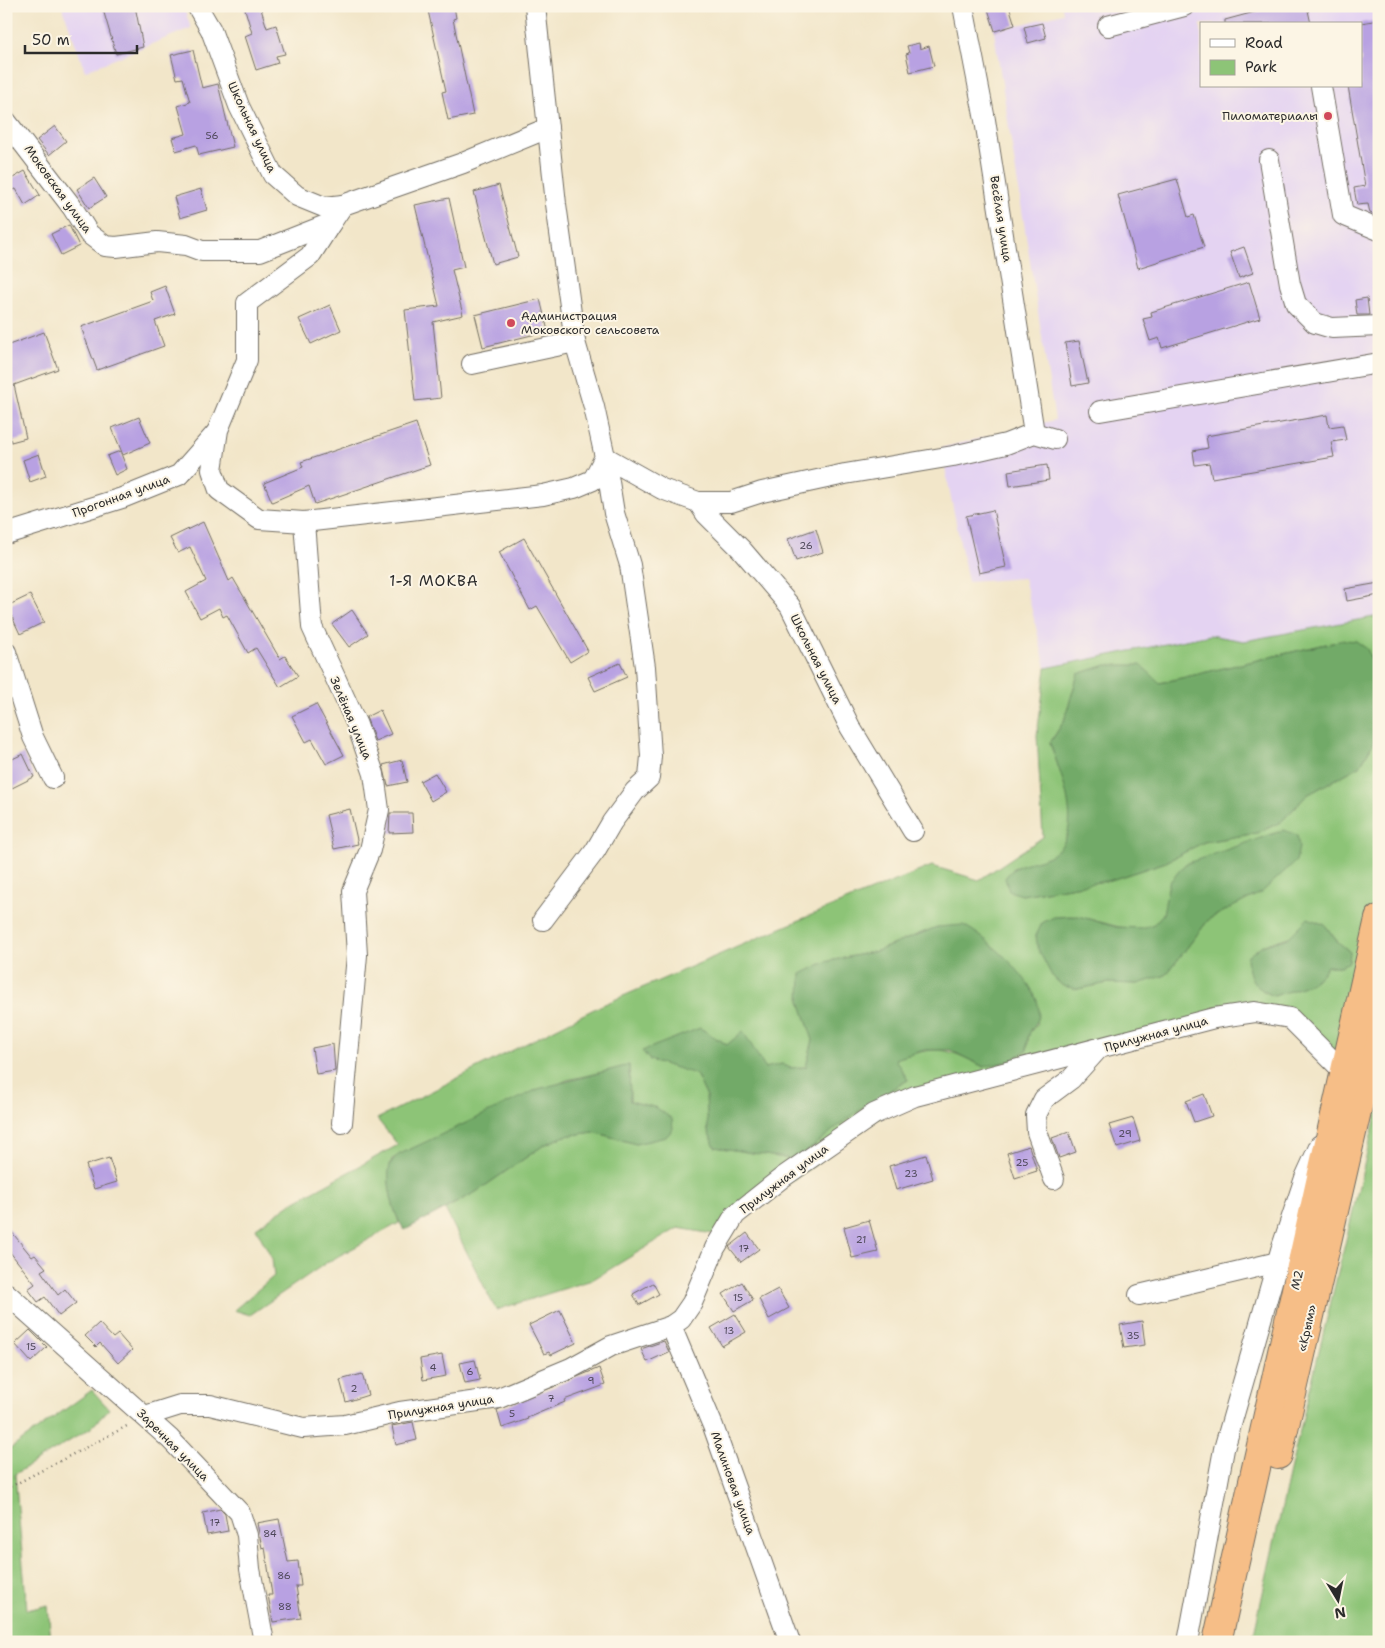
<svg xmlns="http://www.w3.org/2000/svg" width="1385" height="1648" viewBox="0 0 1385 1648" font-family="'Shantell Sans',sans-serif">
  <rect width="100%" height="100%" fill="#fcf5e5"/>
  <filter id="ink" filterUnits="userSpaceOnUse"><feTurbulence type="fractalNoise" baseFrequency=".02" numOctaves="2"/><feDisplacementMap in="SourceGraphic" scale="10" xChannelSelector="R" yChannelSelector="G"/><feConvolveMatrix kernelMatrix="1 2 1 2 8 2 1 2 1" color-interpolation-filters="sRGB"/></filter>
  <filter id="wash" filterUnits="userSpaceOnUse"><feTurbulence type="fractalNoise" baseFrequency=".0096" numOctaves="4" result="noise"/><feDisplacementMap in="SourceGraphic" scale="20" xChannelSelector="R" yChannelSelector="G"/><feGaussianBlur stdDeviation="1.12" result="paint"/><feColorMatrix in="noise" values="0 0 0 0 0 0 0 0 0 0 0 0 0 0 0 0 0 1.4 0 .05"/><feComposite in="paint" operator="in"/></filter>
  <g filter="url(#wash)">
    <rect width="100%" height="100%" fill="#f2e6c9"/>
    <g fill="#e4d3f2" fill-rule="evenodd">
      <polygon points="62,6 183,6 191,28 85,71"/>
      <path d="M1062,6H1379V616L1244,641L1210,635L1046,668L1024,578L968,582L941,448L1055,420L994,32L1063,13ZM1201,24H1361V86H1201Z"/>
    </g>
    <g fill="#8dc477" stroke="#5c7851" fill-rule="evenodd">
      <path d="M1379,616V712C1377,683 1381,644 1343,640L1160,683L1078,674L1064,721L1050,743C1061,776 1089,832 1050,856C1040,862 1024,864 1013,868L1022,895L1111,880L1166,862L1204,842L1257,833L1281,822L1307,795L1360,766L1375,740L1379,714V926L1346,1067L1275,1006L913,1093L719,1235L678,1228L592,1280L496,1310L445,1209L476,1192L544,1145L565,1136L594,1132L636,1144L657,1108L630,1101L629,1066L567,1080L392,1159C384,1180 393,1203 399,1223L326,1263L250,1315L234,1310L274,1276L272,1259L256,1228L290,1204L398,1145L377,1119L600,1006L809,916L932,866L979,880L1043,837L1037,735L1046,668L1210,635L1244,641ZM1169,883L1262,892L1209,919L1166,975L1137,984L1108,983L1078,989L1063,986L1052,976L1036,936C1061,882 1140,960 1163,914C1167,905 1167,892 1169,883ZM1325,925L1336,940L1350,952L1341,966H1327C1318,986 1293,989 1274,996L1263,991L1261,946ZM937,927L1038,1023L1029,1033L1027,1050L984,1067C943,1046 939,1046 894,1059L908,1080C867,1102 831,1130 797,1160L715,1147L708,1131L706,1095L696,1074L700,1028L727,1045L743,1032L765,1069L782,1064L790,1068L806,1067L813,1040L800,1001L825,962L877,951Z"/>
      <polygon points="1379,1103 1379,1642 1252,1642 1290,1471"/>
      <polygon points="92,1390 109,1409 91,1428 15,1474 27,1610 48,1605 51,1642 6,1642 6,1452"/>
    </g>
    <g fill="#72aa68" stroke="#4e6a4a">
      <path d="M1343,640L1356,641L1367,649L1377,673L1379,714L1375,740L1360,766L1307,795L1281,822L1257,833L1204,842L1166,862L1111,880L1022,895L1009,891L1005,878C1018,860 1031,865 1049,856C1089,835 1060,774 1050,743L1064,721L1078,674L1106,665H1141L1160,683Z"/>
      <polygon points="1284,830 1297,835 1299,847 1296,861 1262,892 1209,919 1166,975 1138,984 1108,983 1078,989 1063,986 1052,976 1038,949 1036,936 1042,923 1054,917 1079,916 1116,927 1142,928 1154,924 1163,914 1169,883 1185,864"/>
      <path d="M1308,918L1325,925L1336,940L1350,952L1349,962L1341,966H1327C1318,986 1293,989 1274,996C1253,987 1249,979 1247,957L1261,946L1288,938Z"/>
      <path d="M963,925C986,936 1040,984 1039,1012C1039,1025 1032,1025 1029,1035C1027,1040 1027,1045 1027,1050L1010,1061L984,1067L950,1050H925L895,1059L908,1080C867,1102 832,1130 797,1160L715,1147L708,1131L706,1095L696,1074L650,1060L642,1051L700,1028L727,1045L743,1031L765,1068L782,1064L790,1068L806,1067L813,1040L800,1001L801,974L825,962L877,951L937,927Z"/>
      <path d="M629,1065L630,1101L657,1108L672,1119L673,1129L666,1137L636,1144L594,1132L565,1136L544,1145L476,1192L405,1230C394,1219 385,1180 390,1165C392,1160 395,1157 400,1154L538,1089Z"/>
    </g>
    <g id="blocks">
      <g fill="#b8a1e2">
        <polygon points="102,6 135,6 143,47 116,54"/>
        <polygon points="244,6 260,6 267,28 276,25 285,54 276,56 278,63 256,70 245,36 252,33"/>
        <polygon points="427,6 454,6 456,18 453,19 473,115 448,120 442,92 446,91"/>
        <polygon points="987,6 1009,6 1015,25 995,31"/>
        <polygon points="1277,6 1307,6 1311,24 1225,24 1225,20"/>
        <polygon points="1379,20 1379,217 1370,213 1368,204 1357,205 1354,188 1365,186 1348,86 1361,86 1361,23"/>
        <polygon points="1042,23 1046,38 1028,43 1024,27"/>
        <polygon points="919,43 920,49 929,46 934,66 910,72 906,54 909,53 907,46"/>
        <polygon points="193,50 202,88 218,84 233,147 199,155 196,145 176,151 172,138 186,134 178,106 190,102 183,78 177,79 171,55"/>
        <polygon points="55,126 66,141 49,155 37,140"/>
        <polygon points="25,171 40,195 25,205 16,189 6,192 6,182"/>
        <polygon points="94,178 106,197 89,208 77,189"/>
        <polygon points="1177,179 1188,217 1194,215 1204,247 1138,268 1118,195"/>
        <polygon points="499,185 518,257 493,264 474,192"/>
        <polygon points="201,189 207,210 180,218 174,197"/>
        <polygon points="449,198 464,267 452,270 463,315 433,322 441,398 415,401 405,310 439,306 415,205"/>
        <polygon points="69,225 79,246 61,255 51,234"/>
        <polygon points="1244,247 1253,273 1239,278 1230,252"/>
        <polygon points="1249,282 1260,318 1162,348 1159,338 1150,341 1143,319 1152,317 1151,312"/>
        <polygon points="165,286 175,314 155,321 164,346 97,370 81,327 153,301 150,292"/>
        <polygon points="1367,298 1369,315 1357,315 1355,300"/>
        <polygon points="540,299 548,331 483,347 475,315"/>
        <polygon points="330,305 341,330 311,344 299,319"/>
        <polygon points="44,332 58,369 14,385 26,438 11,442 6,421 6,346"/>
        <polygon points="1079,341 1088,383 1072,386 1065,343"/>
        <polygon points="1327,415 1329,427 1343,425 1346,440 1331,442 1334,457 1212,478 1209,463 1195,465 1193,451 1208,448 1206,436"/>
        <polygon points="139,417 150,443 123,455 112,428"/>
        <polygon points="416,423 430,465 315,504 309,486 272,502 264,483 303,467 301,462"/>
        <polygon points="120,451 127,469 115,475 107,456"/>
        <polygon points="39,454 46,476 30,482 23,460"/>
        <polygon points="1047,465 1049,480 1010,486 1008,471"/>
        <polygon points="993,510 1006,567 979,573 966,516"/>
        <polygon points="203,522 229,581 233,578 280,659 285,656 298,676 280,687 256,648 248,653 227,615 223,617 219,608 200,618 186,592 206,581 190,547 178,553 170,538"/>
        <polygon points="816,529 823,552 796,561 788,539"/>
        <polygon points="524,538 588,651 570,662 537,606 530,610 499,552"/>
        <polygon points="1379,583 1379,595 1347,601 1345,589"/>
        <polygon points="30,595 44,622 20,634 7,606"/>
        <polygon points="352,610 368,634 349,647 332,624"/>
        <polygon points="620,663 627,677 595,691 588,677"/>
        <polygon points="316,704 344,755 326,764 312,739 306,742 292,716"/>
        <polygon points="380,710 391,734 375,741 366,717"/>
        <polygon points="23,754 34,777 12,788 6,777 6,762"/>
        <polygon points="402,760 407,782 388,786 383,765"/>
        <polygon points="435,773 446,792 431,801 420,781"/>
        <polygon points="350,809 358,844 334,849 326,815"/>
        <polygon points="390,813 412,813 413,832 389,833"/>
        <polygon points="333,1044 335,1071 316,1074 312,1048"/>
        <polygon points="1204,1094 1212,1116 1194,1122 1186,1101"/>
        <polygon points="1133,1118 1140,1141 1117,1148 1109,1125"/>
        <polygon points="1069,1132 1076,1152 1059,1158 1052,1138"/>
        <polygon points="1029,1146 1037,1171 1015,1178 1007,1153"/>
        <polygon points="926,1155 933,1179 896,1190 889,1166"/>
        <polygon points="109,1158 117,1182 94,1189 86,1165"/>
        <polygon points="869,1220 878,1252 852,1258 844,1227"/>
        <polygon points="6,1225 32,1257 35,1255 46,1268 41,1271 58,1295 65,1289 76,1303 59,1316 45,1297 38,1302 28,1289 35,1284 6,1247"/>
        <polygon points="747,1233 759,1249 741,1262 729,1247"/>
        <polygon points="742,1282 753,1300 734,1311 723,1294"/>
        <polygon points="653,1283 659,1294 639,1305 633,1294"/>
        <polygon points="778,1289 789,1308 769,1319 759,1299"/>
        <polygon points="560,1310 576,1343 551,1355 549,1352 544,1354 529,1325"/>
        <polygon points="735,1314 746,1332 722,1346 711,1328"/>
        <polygon points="1142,1321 1145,1345 1124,1348 1120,1325"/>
        <polygon points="99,1323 113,1338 118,1334 132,1350 118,1363 100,1343 96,1347 85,1336"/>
        <polygon points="30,1330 47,1347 31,1362 15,1344"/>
        <polygon points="664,1341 669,1352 647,1362 641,1349"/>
        <polygon points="442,1355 446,1376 423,1380 420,1359"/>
        <polygon points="475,1360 480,1380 465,1383 460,1363"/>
        <polygon points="599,1368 605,1385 564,1400 565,1402 527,1418 528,1419 502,1428 497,1410"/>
        <polygon points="362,1374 368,1395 346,1402 340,1380"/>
        <polygon points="413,1422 417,1440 396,1445 392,1426"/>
        <polygon points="220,1509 225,1514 228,1531 207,1535 203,1513"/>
        <polygon points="279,1519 288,1562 298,1561 301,1586 296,1586 301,1618 273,1622 268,1595 272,1595 265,1547 262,1548 257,1523"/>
      </g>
    </g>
  </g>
  <g filter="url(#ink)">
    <use href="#blocks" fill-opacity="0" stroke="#716c62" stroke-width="1"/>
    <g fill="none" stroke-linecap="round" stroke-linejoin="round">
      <defs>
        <g id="minor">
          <polyline points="197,6 211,30 239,106 273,175 297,196 324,207 343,205"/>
          <polyline points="963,6 985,120 1034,433"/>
          <polyline points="1108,26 1184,6"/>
          <polyline points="1321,86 1343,215 1379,230"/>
          <polyline points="6,121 72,207 89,234 105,246 116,247 157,242 186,245 202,251 260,251 331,223 343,205 463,163 548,128"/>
          <polyline points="1269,160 1290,284 1296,304 1315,323 1332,328 1379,326"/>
          <polyline points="331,223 310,256 247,303 247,360 218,430 212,470 219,490 259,519 304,522 543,495 574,488 593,480 605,457 594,407 575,342 556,204 535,6"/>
          <polyline points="472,364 575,342"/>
          <polyline points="1100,411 1379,363"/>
          <polyline points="698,502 706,514 741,549 790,606 850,727 913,831"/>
          <polyline points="304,522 312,627 357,725 374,774 379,810 370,850 353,891 357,955 342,1123"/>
          <polyline points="6,534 122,498 179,475 217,432"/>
          <polyline points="6,652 33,737 53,778"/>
          <polyline points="543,920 595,851 612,822 635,791 649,778 651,756 645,667 630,565 614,513 605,457 662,489 698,502 731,502 762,492 845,474 953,456 1006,444 1034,433 1055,439"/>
          <polyline points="1054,1179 1037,1132 1036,1115 1044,1099 1071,1079 1099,1048"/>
          <polyline points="6,1293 170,1439 240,1513 247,1535 250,1569 264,1642"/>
          <polyline points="1139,1295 1278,1262"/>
          <polyline points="671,1326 713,1426 790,1642"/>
          <polyline points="145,1416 180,1405 210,1405 303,1428 345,1425 400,1412 499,1398 571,1368 611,1346 671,1326 681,1319 692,1303 715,1248 735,1215 783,1177 874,1114 915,1096 1214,1018 1255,1012 1290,1018 1344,1072"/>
          <polyline points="1188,1642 1224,1449 1281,1250 1305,1178 1320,1145"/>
        </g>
        <g id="highway">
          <polyline points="1278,1455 1379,1015"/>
          <polyline points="1217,1642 1379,919"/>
        </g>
      </defs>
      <use href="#minor" stroke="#716c62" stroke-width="22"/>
      <use href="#highway" stroke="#716c62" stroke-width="30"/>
      <polyline stroke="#716c62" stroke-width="2.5" stroke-dasharray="1 4" stroke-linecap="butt" points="6,1489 129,1425"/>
      <use href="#minor" stroke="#fff" stroke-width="20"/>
      <use href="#highway" stroke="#f6be87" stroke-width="28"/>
    </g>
  </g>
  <g fill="#d1495b" stroke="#fcf5e5" stroke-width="2">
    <circle cx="1328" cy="116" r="5"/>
    <circle cx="511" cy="323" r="5"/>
  </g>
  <g text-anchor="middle" stroke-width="4" stroke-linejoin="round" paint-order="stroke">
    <g font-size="10" fill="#4e4859">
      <text x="212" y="139">56</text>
      <text x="806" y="549">26</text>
      <text x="1125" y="1137">29</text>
      <text x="1022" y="1166">25</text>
      <text x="911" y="1177">23</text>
      <text x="861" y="1243">21</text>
      <text x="744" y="1252">17</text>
      <text x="738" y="1301">15</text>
      <text x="729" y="1334">13</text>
      <text x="1133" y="1339">35</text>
      <text x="31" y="1350">15</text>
      <text x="433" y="1371">4</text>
      <text x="470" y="1375">6</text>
      <text x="591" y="1384">9</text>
      <text x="354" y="1392">2</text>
      <text x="551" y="1402">7</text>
      <text x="512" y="1417">5</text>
      <text x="215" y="1526">17</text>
      <text x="270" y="1537">84</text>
      <text x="284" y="1579">86</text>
      <text x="285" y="1610">88</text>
    </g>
    <g font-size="12" fill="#2b2b2b" stroke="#fcf5e5" text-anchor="end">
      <text x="1318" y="120">Пиломатериалы</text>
      <text x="521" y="320" text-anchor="start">Администрация<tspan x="521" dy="14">Моковского сельсовета</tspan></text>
    </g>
    <g font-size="12" fill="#2b2b2b" stroke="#fcf5e5">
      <text transform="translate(252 127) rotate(65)" y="4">Школьная улица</text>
      <text transform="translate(58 189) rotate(54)" y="4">Моковская улица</text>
      <text transform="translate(1001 219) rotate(81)" y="4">Весёлая улица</text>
      <text transform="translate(121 496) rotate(-20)" y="4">Прогонная улица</text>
      <text transform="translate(816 659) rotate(63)" y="4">Школьная улица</text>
      <text transform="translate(351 718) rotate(67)" y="4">Зелёная улица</text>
      <text transform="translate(1156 1034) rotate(-15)" y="4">Прилужная улица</text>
      <text transform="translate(784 1179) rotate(-37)" y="4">Прилужная улица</text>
      <text transform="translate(1297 1280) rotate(-77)" y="4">М2</text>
      <text transform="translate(1307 1328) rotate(-77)" y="4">«Крым»</text>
      <text transform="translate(441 1407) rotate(-9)" y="4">Прилужная улица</text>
      <text transform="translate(173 1445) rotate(45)" y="4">Заречная улица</text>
      <text transform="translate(733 1483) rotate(70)" y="4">Малиновая улица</text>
    </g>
    <g font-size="15" letter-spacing="1" fill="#2b2b2b" stroke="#fcf5e5">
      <text x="434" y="586">1-Я МОКВА</text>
    </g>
  </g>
  <rect width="1385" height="1648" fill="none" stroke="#fcf5e5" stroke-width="25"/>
  <rect x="1200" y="22" width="162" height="65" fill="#fcf5e5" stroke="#a8a49b"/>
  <rect x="1210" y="39" width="25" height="8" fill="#ffffff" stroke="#a8a49b"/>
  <text x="1245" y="48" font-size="15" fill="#2b2b2b">Road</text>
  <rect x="1210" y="60" width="25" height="15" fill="#8dc477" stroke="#a8a49b"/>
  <text x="1245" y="72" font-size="15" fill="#2b2b2b">Park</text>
  <g transform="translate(1338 1600) rotate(170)" stroke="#fcf5e5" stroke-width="4" paint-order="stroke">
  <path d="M0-4L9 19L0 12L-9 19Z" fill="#2b2b2b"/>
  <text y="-8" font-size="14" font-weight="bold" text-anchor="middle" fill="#2b2b2b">N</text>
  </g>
  <path d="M25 45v8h112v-8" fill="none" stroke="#2b2b2b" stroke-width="2.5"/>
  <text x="32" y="45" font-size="15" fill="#2b2b2b" stroke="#fcf5e5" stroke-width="4" paint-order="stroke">50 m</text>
</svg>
